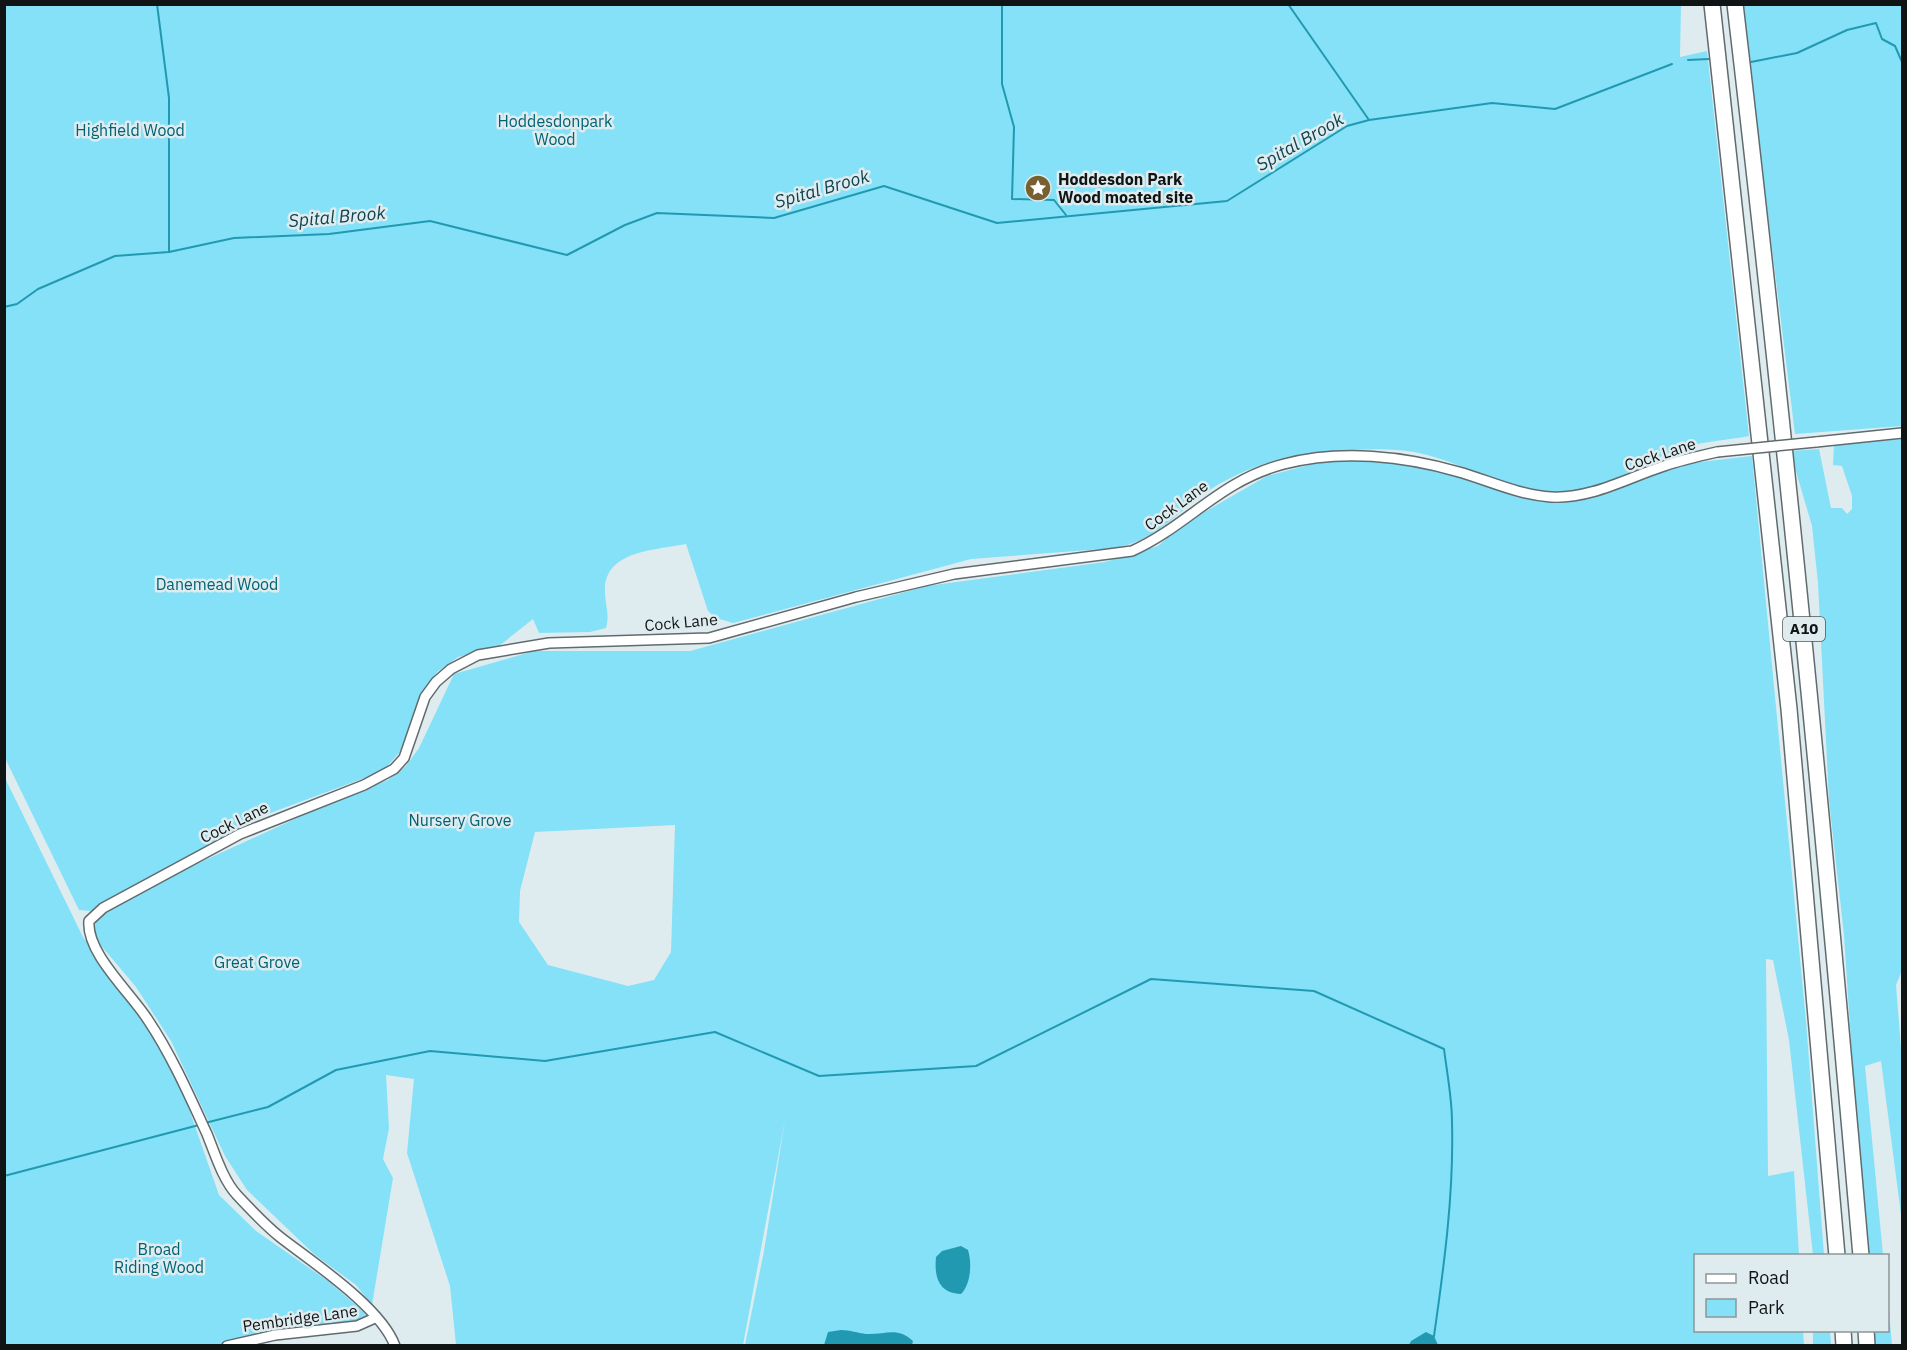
<svg xmlns="http://www.w3.org/2000/svg" width="1907" height="1350" viewBox="0 0 1907 1350" font-family="'IBM Plex Sans',sans-serif">
  <rect width="100%" height="100%" fill="#dfecef"/>
  <g fill="#84e1f7" fill-rule="evenodd">
    <path d="M1681,4L1680,57L1707,51L1749,436C1728,440 1706,441 1686,447C1648,458 1607,490 1567,493C1514,498 1465,461 1414,452C1382,446 1333,451 1300,455C1274,458 1242,471 1219,484C1180,507 1162,538 1116,548L971,559L733,623L716,618L708,611L686,544C657,550 604,550 605,591C605,605 610,614 606,628L590,632L539,633L533,619L499,646L458,657L437,672L420,694L410,731L399,753L383,771L265,815L91,911L79,910L5,758V5Z"/>
    <polygon points="1742,5 1902,5 1902,426 1795,434"/>
    <polygon points="1902,439 1902,970 1896,985 1902,1061 1902,1222 1881,1061 1865,1066 1883,1255 1865,1255 1844,935 1829,800 1818,583 1812,526 1790,451 1819,449 1831,508 1842,508 1847,514 1852,509 1852,496 1842,466 1833,465 1834,445"/>
    <path d="M1752,456L1806,1021L1824,1255H1813L1789,1040L1773,960L1766,959L1768,1176L1794,1171L1799,1255L1696,1256V1330L1803,1331L1804,1345H745L764,1251L785,1120L743,1345H456L450,1286L407,1153L414,1079L386,1075L389,1128L383,1159L393,1178L372,1305L356,1285L315,1255L247,1190L225,1156L171,1041L136,987L93,936L96,921L102,912L146,887L332,802L388,780L406,766L419,748L454,674L534,651H690L927,586L1105,562L1158,546L1182,525L1267,476L1320,462L1383,460L1448,472L1474,483L1521,498L1555,501L1588,497L1682,464ZM675,825L671,952L654,980L628,986L548,965L519,922L520,891L535,832Z"/>
    <polygon points="5,778 83,937 150,1033 180,1083 219,1195 256,1231 328,1281 363,1311 367,1316 362,1323 254,1336 220,1345 5,1346"/>
    <polygon points="1888,1300 1892,1345 1873,1345 1871,1331 1888,1330"/>
    <polygon points="1813,1331 1830,1331 1831,1345 1813,1345"/>
  </g>
  <g fill="#219ab1">
    <path d="M961,1246L968,1250C972,1263 971,1284 961,1294C939,1293 934,1278 936,1257L942,1251Z"/>
    <path d="M841,1330C850,1330 858,1333 866,1334C886,1335 897,1326 913,1341L912,1345H824L828,1332Z"/>
    <polygon points="1426,1332 1434,1336 1438,1345 1409,1345 1411,1341"/>
  </g>
  <g fill="none" stroke-linecap="round" stroke-linejoin="round">
    <g stroke="#219ab1" stroke-width="2">
      <polyline points="157,4 169,98 169,252"/>
      <polyline points="1002,4 1002,84 1014,127 1012,199 1054,200 1066,215"/>
      <polyline points="1288,4 1369,120"/>
      <polyline points="1688,60 1709,59"/>
      <polyline points="1751,62 1797,53 1847,30 1876,23 1882,39 1895,46 1902,62"/>
      <polyline points="4,307 17,304 38,289 115,256 169,252 234,238 329,234 430,221 567,255 625,225 657,213 774,218 884,186 997,223 1227,201 1347,126 1369,120 1492,103 1555,109 1672,64"/>
      <path d="M205,1123L268,1107L336,1070L430,1051L545,1061L715,1032L819,1076L976,1066L1151,979L1314,991L1444,1049C1447,1073 1452,1098 1452,1122C1454,1193 1444,1266 1434,1336"/>
      <polyline points="4,1176 199,1125"/>
    </g>
    <defs>
      <g id="minor">
        <polyline points="1816,442 1902,433"/>
        <polyline points="227,1346 275,1335 357,1326 375,1318"/>
        <path d="M395,1346C381,1307 312,1262 280,1237C265,1225 250,1209 237,1195C223,1180 215,1154 207,1134C189,1095 172,1056 148,1020C131,993 86,953 89,921L103,908L240,834L364,785L394,769L404,758L425,697L436,682L451,669L478,655L549,643L709,638L856,597L954,574L1132,551C1189,525 1219,481 1284,464C1341,449 1404,456 1459,472C1490,481 1519,495 1551,497C1591,499 1627,478 1664,466C1681,460 1699,456 1717,452"/>
      </g>
      <g id="trunk">
        <polyline points="1712,4 1789,709 1837,1256"/>
        <path d="M1735,4C1784,421 1825,838 1861,1256"/>
        <polyline points="1843,1330 1844,1346"/>
        <polyline points="1866,1330 1867,1346"/>
      </g>
    </defs>
    <use href="#minor" stroke="#606b6e" stroke-width="12"/>
    <use href="#trunk" stroke="#606b6e" stroke-width="18"/>
    <use href="#minor" stroke="#fff" stroke-width="9"/>
    <use href="#trunk" stroke="#fff" stroke-width="15"/>
    <defs>
      <polyline id="minor-bridge" points="1717,452 1816,442"/>
    </defs>
    <use href="#minor-bridge" stroke="#606b6e" stroke-width="12" stroke-linecap="butt"/>
    <use href="#minor-bridge" stroke="#fff" stroke-width="9"/>
  </g>
  <defs>
    <symbol id="sight-disc" viewBox="-11 -11 22 22"><circle r="9.5" fill="#776131" stroke="#dfecef"/><path d="M0-6L1.8-2.2L6-1.7L2.9 1.2L3.7 5.4L0 3.3L-3.7 5.4L-2.9 1.2L-6-1.7L-1.8-2.2Z" fill="#fff"/></symbol>
  </defs>
  <g fill-rule="evenodd">
    <use href="#sight-disc" x="1023" y="173" width="30" height="30"/>
  </g>
  <g text-anchor="middle" stroke-width="5" stroke-linejoin="round" paint-order="stroke">
    <rect fill="#dfecef" stroke="#4e5556" stroke-width="1.5" x="1783" y="617" width="42" height="24" rx="4.5"/>
    <g font-size="15" font-weight="bold" fill="#101415">
      <text x="1804" y="634">A10</text>
    </g>
    <g font-size="16" fill="#006273" stroke="#dfecef">
      <text x="555" y="127">Hoddesdonpark<tspan x="555" dy="18">Wood</tspan></text>
      <text x="130" y="136">Highfield Wood</text>
      <text x="217" y="590">Danemead Wood</text>
      <text x="460" y="826">Nursery Grove</text>
      <text x="257" y="968">Great Grove</text>
      <text x="159" y="1255">Broad<tspan x="159" dy="18">Riding Wood</tspan></text>
    </g>
    <g font-size="16" font-weight="bold" fill="#101415" stroke="#dfecef" text-anchor="start">
      <text x="1058" y="185">Hoddesdon Park<tspan x="1058" dy="18">Wood moated site</tspan></text>
    </g>
    <g font-size="16" fill="#101415" stroke="#dfecef">
      <text transform="translate(1660 454) rotate(-18)" y="6">Cock Lane</text>
      <text transform="translate(1176 505) rotate(-36)" y="6">Cock Lane</text>
      <text transform="translate(681 622) rotate(-5)" y="6">Cock Lane</text>
      <text transform="translate(234 822) rotate(-26)" y="6">Cock Lane</text>
      <text transform="translate(300 1318) rotate(-8)" y="6">Pembridge Lane</text>
    </g>
    <g font-size="18" font-style="italic" fill="#11424c" stroke="#dfecef">
      <text transform="translate(1300 142) rotate(-30)" y="6">Spital Brook</text>
      <text transform="translate(822 189) rotate(-16)" y="6">Spital Brook</text>
      <text transform="translate(337 217) rotate(-5)" y="6">Spital Brook</text>
    </g>
  </g>
  <rect width="1907" height="1350" fill="none" stroke="#101415" stroke-width="12"/>
  <rect x="1694" y="1254" width="195" height="78" fill="#dfecef" stroke="#8c9698" stroke-width="1.5"/>
  <rect x="1706" y="1274" width="30" height="9" fill="#ffffff" stroke="#8c9698" stroke-width="1.5"/>
  <text x="1748" y="1284" font-size="18" fill="#101415">Road</text>
  <rect x="1706" y="1299" width="30" height="18" fill="#84e1f7" stroke="#8c9698" stroke-width="1.5"/>
  <text x="1748" y="1314" font-size="18" fill="#101415">Park</text>
</svg>
